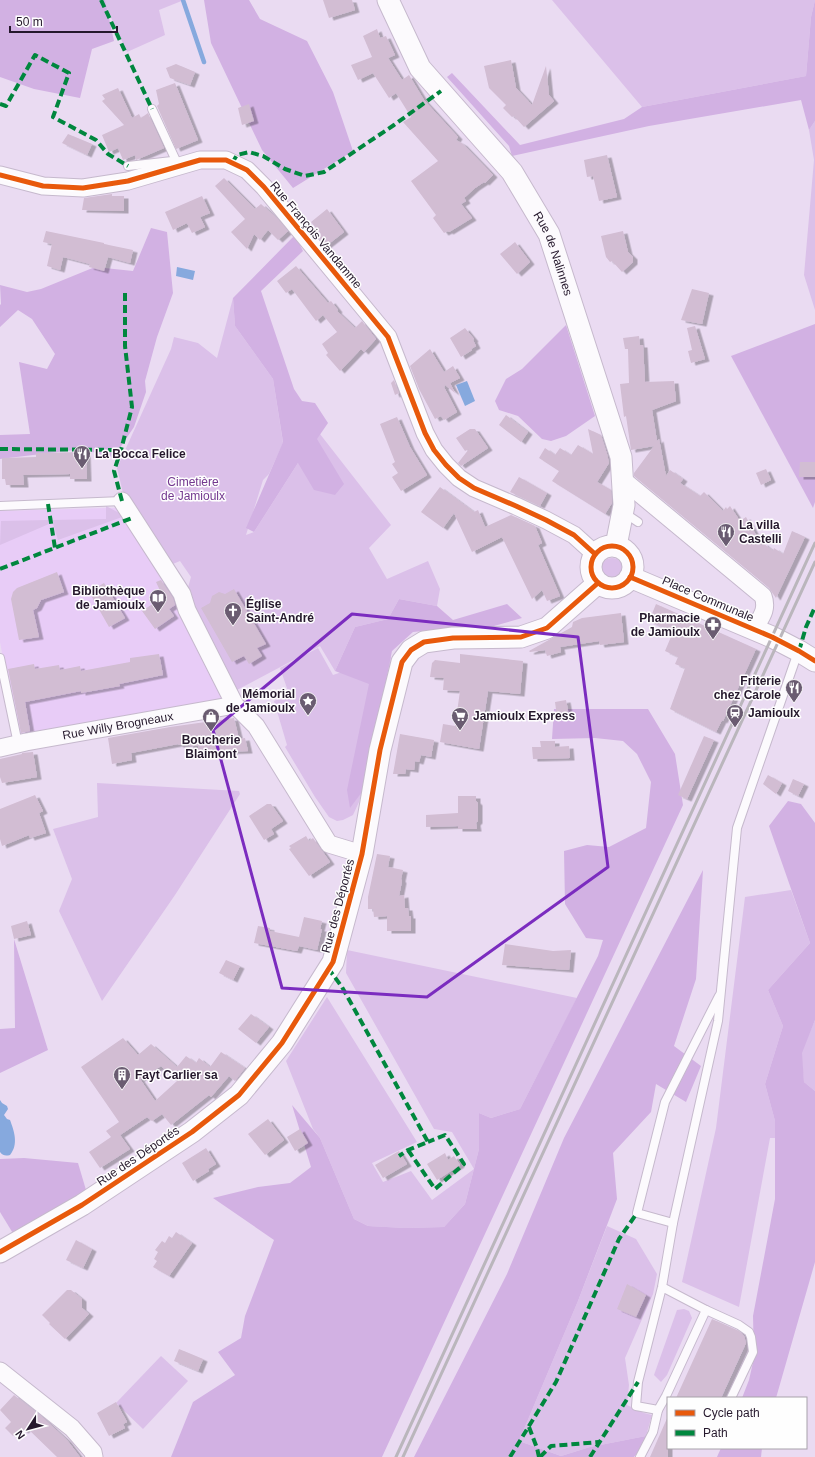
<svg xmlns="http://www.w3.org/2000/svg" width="815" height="1457" viewBox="0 0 815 1457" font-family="Helvetica,sans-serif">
  <defs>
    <filter id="shadow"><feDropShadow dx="4.5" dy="2.5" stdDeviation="0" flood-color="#0004"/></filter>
  </defs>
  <rect width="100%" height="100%" fill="#eadbf2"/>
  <polygon fill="#e8ccf7" points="106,508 120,508 160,573 187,623 226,700 18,740 0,642 0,511"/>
  <g fill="#dbc0e9">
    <polygon points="103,0 184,0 159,10 165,35 127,52"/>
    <polygon points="552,0 815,0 811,17 806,76 642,107"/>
    <polygon points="815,121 815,310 804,275 814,160 809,130"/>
    <polygon points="233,298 235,326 273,379 283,443 269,474 263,480 246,535 254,532 298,463 320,434 391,525 369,548 387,579 428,561 440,589 437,606 399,599 388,619 355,627 335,671 320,646 235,691 189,607 187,591 191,577 180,561 168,566 124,497 117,468 171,349 174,337 198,343 217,358"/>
    <polygon points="106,506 125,516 58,540 52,520 106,519"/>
    <polygon points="48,520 49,524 0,545 1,521"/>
    <circle cx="612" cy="569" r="11"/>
    <polygon points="318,648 333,675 385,657 391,657 390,672 369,769 359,802 353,815 343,820 337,821 329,817 315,797 285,747 287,745 274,701 289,694 280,668"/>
    <polygon points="97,783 239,791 240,794 175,895 102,1001 59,911 72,879 53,829 98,817"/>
    <polygon points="791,890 810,943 768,990 783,1026 765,1084 775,1121 775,1138 770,1138 739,1307 682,1282 716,1128 745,897"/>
    <polygon points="347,950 577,998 520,1109 491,1118 479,1113 479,1149 465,1204 444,1227 405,1228 368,1226 354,1219 320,1138 313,1129 286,1061 327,997 417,1142 372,1163 383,1182 411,1171 432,1200 474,1169 452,1132 434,1129 346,973"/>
    <polygon points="815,1020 815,1091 804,1082 801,1053"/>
    <polygon points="607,1226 636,1239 657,1274 653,1294 625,1358 629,1385 627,1405 644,1413 652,1415 646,1436 590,1447 561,1456 519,1441 578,1301"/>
    <polygon points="684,1309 689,1311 692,1318 667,1375 661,1382 654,1375 677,1310"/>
    <polygon points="161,1356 188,1381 143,1429 116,1403"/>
  </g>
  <g fill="#d2b1e3">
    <polygon points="0,0 105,0 114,41 92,49 80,98 34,89 0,77"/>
    <polygon points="204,0 249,0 260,19 307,41 333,92 353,151 293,188 262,150 211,43"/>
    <polygon points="815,0 815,121 809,130 801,100 649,126 512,156 509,146 447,77 452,73 520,145 624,119 642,107 806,76 811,17"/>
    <polygon points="151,228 167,232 173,293 157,337 145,381 146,392 134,427 113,458 83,449 0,459 0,435 30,434 19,362 47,369 55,354 32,319 18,310 0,327 0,305 1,304 0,285 27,292 41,289 95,267 133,271"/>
    <polygon points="295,235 303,251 261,291 294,389 302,401 315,403 328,423 317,439 344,484 335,495 314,490 298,463 254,532 246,528 283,442 273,379 235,326 233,298"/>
    <polygon points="815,324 815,502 813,508 731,356"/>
    <polygon points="566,325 595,416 566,436 551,441 542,439 518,416 499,410 495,401 506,379 522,369"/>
    <polygon points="399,599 437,606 453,620 507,604 522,618 494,626 472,626 413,632 392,651 372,749 362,792 350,808 347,790 369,684 335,671 355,627 388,619"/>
    <polygon points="554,709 648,709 675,754 683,805 382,1457 171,1457 193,1402 235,1375 218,1352 241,1338 245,1316 274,1240 213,1198 258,1187 290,1183 311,1167 292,1105 320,1138 354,1219 368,1226 405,1228 444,1227 465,1204 479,1149 479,1113 491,1118 520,1109 598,956 603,940 586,938 565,904 564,851 587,845 609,847 646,828 651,782 637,754 623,741 595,738 552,739"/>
    <polygon points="788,801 801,804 815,823 815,1020 802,1053 804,1082 815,1091 815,1262 776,1398 742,1398 749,1380 754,1358 753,1316 775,1199 775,1121 765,1084 783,1026 768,990 810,943 769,826"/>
    <polygon points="703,870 696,979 674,1046 701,1066 686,1102 656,1084 651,1112 613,1153 617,1199 578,1301 519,1441 561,1456 590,1447 646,1436 645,1444 634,1457 414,1457 507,1274 564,1138"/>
    <polygon points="14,939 48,1050 0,1073 0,1029 15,1028"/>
    <polygon points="24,1158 78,1163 86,1190 14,1235 0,1212 0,1159"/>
    <polygon points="721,1448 762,1448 761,1457 717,1457"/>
  </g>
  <g fill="#86a9de">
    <polygon points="177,267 195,271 193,280 176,276"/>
    <polygon points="467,381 475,401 465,406 456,385"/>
    <path d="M0,1100L2,1103L7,1106L8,1109L4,1115L7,1119L10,1120C14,1131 19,1144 10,1155C6,1156 3,1156 0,1152Z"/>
  </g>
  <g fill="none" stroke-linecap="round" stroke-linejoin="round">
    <polyline stroke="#86a9de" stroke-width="4.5" points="183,0 204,62"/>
  </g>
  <g fill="#d2bdd3" fill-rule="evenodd" filter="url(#shadow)">
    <polygon points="323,0 352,0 355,10 329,18"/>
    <polygon points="377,29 380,38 386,36 395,55 388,58 402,80 409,75 424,100 458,137 456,140 463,144 493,175 485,183 484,182 475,188 464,198 466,201 461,204 472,218 449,232 448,231 444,233 433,218 436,215 411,181 438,161 403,122 411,117 396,93 389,98 373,73 358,80 351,65 372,57 363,36"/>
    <polygon points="511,60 516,88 532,105 546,66 549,95 554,101 524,127 514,116 512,117 503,108 506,105 489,88 484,66"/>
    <polygon points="176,64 195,72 190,85 170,78 166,68"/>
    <polygon points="175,83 198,140 176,149 157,106 159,104 156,90"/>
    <polygon points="118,88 132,118 139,114 141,118 148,113 164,148 136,160 135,155 123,160 118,148 109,152 102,135 124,125 102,101 105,99 102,95"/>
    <polygon points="249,104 254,121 242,125 238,108"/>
    <polygon points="68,134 92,144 87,155 62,143"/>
    <polygon points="607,155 617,197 599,201 593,176 587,177 584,160"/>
    <polygon points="224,178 255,209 261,204 279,220 288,231 278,240 268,230 260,240 254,234 247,249 231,232 245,219 215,186"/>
    <polygon points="112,194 112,196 124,196 124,211 82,210 84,198"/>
    <polygon points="202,196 210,213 200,217 205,227 192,233 187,223 173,230 165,212"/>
    <polygon points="327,209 344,232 326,246 318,237 321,234 311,222"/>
    <polygon points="46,231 104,243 104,244 133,250 130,263 108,257 104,271 89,267 90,264 63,257 60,270 47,266 52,244 43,242"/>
    <polygon points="623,231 628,252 633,257 633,262 622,272 612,261 610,262 606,257 601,236"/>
    <polygon points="515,242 530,262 517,274 500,254"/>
    <polygon points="296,266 328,303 331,301 338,310 337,311 355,328 362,321 376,339 364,352 361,349 340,371 326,355 328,353 322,344 337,332 323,315 316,321 292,289 286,293 277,281"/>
    <polygon points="692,289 709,293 702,324 681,320"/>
    <polygon points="695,326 705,359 691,363 688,351 692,350 687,328"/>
    <polygon points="465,328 474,339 473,340 476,346 471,349 472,350 461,357 450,338"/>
    <polygon points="639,336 640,345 643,345 645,382 674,381 676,401 652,410 657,441 659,439 666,476 670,470 683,479 680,483 700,496 704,492 723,511 726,507 727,509 730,506 740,521 746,517 762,546 763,543 773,551 774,548 783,554 792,531 805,537 776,598 769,588 634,476 634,473 654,446 631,450 626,416 624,417 620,384 629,383 628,349 625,349 623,338"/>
    <polygon points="430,349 444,372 453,366 460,378 450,383 455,393 444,384 445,386 444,387 457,412 444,420 441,416 435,419 419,389 410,366"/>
    <polygon points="394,380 399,393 395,395 391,383"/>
    <polygon points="506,415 528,432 521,442 499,425"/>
    <polygon points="397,417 410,447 427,475 401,491 392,477 398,473 392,464 395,462 380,424"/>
    <polygon points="470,429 475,429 488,448 461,466 458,463 469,449 465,451 456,438"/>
    <polygon points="588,429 601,435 607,454 609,463 597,482 611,490 612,503 605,514 552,481 559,471 539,458 545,448 555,455 560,448 571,455 578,445 593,454"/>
    <polygon points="86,452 87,479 70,479 70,474 23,475 24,485 6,485 5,479 2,479 2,458 36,457 36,453"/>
    <polygon points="800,462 815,462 815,477 799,477"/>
    <polygon points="766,469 771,480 761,485 756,473"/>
    <polygon points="519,477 547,493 540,506 510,492"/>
    <polygon points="440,487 474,512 478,510 485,527 511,515 535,526 542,543 538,545 560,596 547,601 542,590 532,599 502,537 472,552 454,513 443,528 421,512"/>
    <polygon points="57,572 64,592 41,600 37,608 33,610 39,637 19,640 11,599 13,592 17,588"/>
    <polygon points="161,580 173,598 175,605 169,609 174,616 155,629 142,611 163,597 156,582"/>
    <polygon points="104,583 125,618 109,627 89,592"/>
    <polygon points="234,589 266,644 257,648 262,656 249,664 244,656 232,662 201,608 210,603 212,596 219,592 225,594"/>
    <polygon points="656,604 756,649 723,721 722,720 716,732 670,709 685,668 675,664 678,657 665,651 673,632 649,621"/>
    <polygon points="621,613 624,642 600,645 599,641 560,647 561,652 547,656 545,650 530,652 529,651 572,627 573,622 582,618"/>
    <polygon points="159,654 163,675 119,684 120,686 81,693 81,691 25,702 30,731 21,733 8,669 34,664 35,669 59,665 60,670 80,666 81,671 130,662 130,658"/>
    <polygon points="460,654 523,661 520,694 488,691 479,749 440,742 443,724 455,726 460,691 443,690 444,678 430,677 432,663 435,660 460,663"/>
    <polygon points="566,700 569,716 557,717 555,702"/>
    <polygon points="234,718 239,739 245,738 248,751 219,752 199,754 198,746 189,746 189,744 179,745 178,744 131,753 132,760 112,764 108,738 170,727"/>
    <polygon points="400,734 434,740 431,757 421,755 419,762 415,761 414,770 406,769 405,774 393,774"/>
    <polygon points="704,736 714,740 687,799 678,795"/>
    <polygon points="540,741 555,741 555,747 569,746 570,758 533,759 532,747 541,747"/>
    <polygon points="33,752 37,777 2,783 0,777 0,759 22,754 22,753"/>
    <polygon points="768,775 782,783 776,794 763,784"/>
    <polygon points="793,779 804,784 798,796 788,791"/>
    <polygon points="35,795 43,811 39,813 46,833 30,838 29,835 2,846 0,839 0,809"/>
    <polygon points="458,796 476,796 476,801 478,803 478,821 476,823 477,829 458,829 458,826 426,827 426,815 458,813"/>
    <polygon points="267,804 271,804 283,821 271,829 274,834 264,840 249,816"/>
    <polygon points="306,836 309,841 313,838 330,862 309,876 289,849 291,848 289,846"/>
    <polygon points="377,854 390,856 388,867 403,870 401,879 402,881 399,896 404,895 405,908 408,908 409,916 411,916 411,931 387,931 387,916 374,917 373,909 368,909 368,897"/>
    <polygon points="304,917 322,921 320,929 322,929 317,950 299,946 297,951 254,943 258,926 270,928 270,931 299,937"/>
    <polygon points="27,921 31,935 14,939 11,926"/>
    <polygon points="505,944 553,951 571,950 569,970 502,965"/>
    <polygon points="226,960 240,966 233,980 219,973"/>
    <polygon points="251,1014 269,1027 256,1043 238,1029"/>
    <path d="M123,1038L138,1055L151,1044L177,1067L186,1056L196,1063L199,1058L210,1067L221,1052L245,1068L235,1081L229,1076L211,1097L209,1095L171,1125L162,1114L152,1121L147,1117L120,1135L130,1149L100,1168L89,1152L111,1137L106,1131L119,1122L81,1067ZM161,1066L177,1081L155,1101L140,1079Z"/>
    <polygon points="268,1119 284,1140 265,1155 248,1134"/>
    <polygon points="300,1129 308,1143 295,1151 287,1137"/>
    <polygon points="206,1148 216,1164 208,1169 209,1171 193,1181 182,1163"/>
    <polygon points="399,1151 407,1164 383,1178 375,1165"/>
    <polygon points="445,1153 448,1160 454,1156 460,1165 437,1180 427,1164"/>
    <polygon points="176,1232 192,1243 169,1276 153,1267 157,1261 154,1259 158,1252 155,1250 162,1241 165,1243 169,1236 172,1238"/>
    <polygon points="76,1240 92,1249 83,1268 66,1260"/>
    <polygon points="627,1284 646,1295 636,1317 617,1309"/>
    <polygon points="67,1290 71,1290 82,1299 82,1308 89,1314 65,1339 49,1324 50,1323 42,1315"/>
    <polygon points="712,1319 739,1331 744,1336 746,1343 721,1398 676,1398"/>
    <polygon points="179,1349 203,1359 198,1371 174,1361"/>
    <polygon points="14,1395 42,1417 67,1440 80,1457 57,1457 27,1428 24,1431 20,1428 13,1436 5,1428 11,1422 0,1410"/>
    <polygon points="116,1402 127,1422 123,1424 125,1428 109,1436 97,1413"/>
    <polygon points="668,1416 668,1457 650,1457"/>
  </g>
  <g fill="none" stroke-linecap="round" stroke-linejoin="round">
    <defs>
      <g id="service">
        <polyline points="152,109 178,165"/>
        <polyline points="128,166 172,161 174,163"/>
        <polyline points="0,506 122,501"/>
        <polyline points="623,512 638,522"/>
        <polyline points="0,658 18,744"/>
        <polyline points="673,1223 637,1213 665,1102 719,996"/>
        <polyline points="662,1287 706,1310 666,1396 658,1410 636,1406 638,1382 662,1287 673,1223 718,1021 737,828 798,652"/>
        <polyline points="706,1310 739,1325 749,1332 751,1337 753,1352 731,1398"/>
        <polyline points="640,1457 653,1432 658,1410"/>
      </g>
      <g id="minor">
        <polyline points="0,175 43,186 83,188 128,181 200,160 226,160 247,170 264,187 388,337 425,433 434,450 446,465 459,478 474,488 516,506 546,520 574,535 595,554"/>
        <path d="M622,479L763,596C768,610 761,617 754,629"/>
        <polyline points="122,501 182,594 187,610 235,705"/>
        <path id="s1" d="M0,748L26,742L235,705L256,726L329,844L362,854"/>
        <polyline points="0,1371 72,1428 93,1452 94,1457"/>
      </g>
      <g id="tertiary">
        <path id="s2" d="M388,0L420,68L512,172L549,234L621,457L624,505L616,546"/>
        <circle cx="612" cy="567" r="21"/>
        <polyline points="630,577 772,637 799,651 815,661"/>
        <polyline points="0,1252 82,1205 192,1132 239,1095 282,1043 333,962 362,854 380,750 402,662 411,650 424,642 453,638 521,637 547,628 598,583"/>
      </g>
    </defs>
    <use href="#service" stroke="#c6b9cd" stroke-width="10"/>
    <use href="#minor" stroke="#c6b9cd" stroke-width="19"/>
    <use href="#tertiary" stroke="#c6b9cd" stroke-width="23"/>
    <use href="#service" stroke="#fcfafd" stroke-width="8"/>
    <use href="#minor" stroke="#fcfafd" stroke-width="17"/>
    <use href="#tertiary" stroke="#fcfafd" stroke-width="21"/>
    <g stroke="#bab6bc" stroke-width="3">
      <polyline points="396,1457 815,543"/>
      <polyline points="403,1457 815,562"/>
    </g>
    <g stroke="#00873e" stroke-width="4" stroke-dasharray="8 4" stroke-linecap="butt">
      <polyline points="101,0 152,109"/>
      <polyline points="0,104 6,106 35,55 69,73 53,117 96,140 108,154 128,166"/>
      <polyline points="232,163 237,155 249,152 263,156 285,169 305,176 324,172 394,125 441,91"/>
      <polyline points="0,449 121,450"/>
      <polyline points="122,501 114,471 121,450 132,407 125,346 125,292"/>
      <polyline points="48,504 55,548"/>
      <polyline points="0,569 132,518"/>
      <polyline points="799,651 806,627 815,607"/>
      <polyline points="328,968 342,987 428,1142 408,1150 399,1156"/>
      <polyline points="408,1150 435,1189 464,1164 445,1135 428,1142"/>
      <polyline points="529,1427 537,1448 539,1457"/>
      <polyline points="510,1457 556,1382 619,1239 637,1213"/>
      <polyline points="540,1457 551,1446 599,1442"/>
      <polyline points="590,1457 638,1382"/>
    </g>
    <defs>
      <g id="cycleway">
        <polyline points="0,175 43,186 83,188 128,181 200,160 226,160 247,170 264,187 388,337 425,433 434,450 446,465 459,478 474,488 516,506 546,520 574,535 595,554"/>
        <circle cx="612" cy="567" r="21"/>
        <polyline points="630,577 772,637 799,651 815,661"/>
        <polyline points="0,1252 82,1205 192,1132 239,1095 282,1043 333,962 362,854 380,750 402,662 411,650 424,642 453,638 521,637 547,628 598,583"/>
      </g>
    </defs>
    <use href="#cycleway" stroke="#fefefe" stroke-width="8"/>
    <use href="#cycleway" stroke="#e8590c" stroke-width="5"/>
  </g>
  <path fill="none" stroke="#7b2cbf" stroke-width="3" stroke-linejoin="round" d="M352,614L578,637L608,867L427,997L282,988L213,730Z"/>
  <defs>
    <symbol id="restaurant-pin" viewBox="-11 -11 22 30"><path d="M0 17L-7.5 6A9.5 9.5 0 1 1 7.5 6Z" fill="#6a5c71" stroke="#fefefe"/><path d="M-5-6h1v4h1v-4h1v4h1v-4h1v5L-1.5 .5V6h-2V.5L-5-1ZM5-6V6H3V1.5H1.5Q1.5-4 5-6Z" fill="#fff"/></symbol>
    <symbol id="library-pin" viewBox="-11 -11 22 30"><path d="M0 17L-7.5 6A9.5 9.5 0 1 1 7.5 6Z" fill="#6a5c71" stroke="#fefefe"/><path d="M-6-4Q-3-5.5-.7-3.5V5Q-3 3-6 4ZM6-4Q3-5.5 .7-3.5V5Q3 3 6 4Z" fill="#fff"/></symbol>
    <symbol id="church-pin" viewBox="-11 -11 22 30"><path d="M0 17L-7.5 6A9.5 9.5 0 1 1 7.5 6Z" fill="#6a5c71" stroke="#fefefe"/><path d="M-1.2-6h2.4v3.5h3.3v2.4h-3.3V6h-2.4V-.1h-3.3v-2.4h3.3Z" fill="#fff"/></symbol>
    <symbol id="pharmacy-pin" viewBox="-11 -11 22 30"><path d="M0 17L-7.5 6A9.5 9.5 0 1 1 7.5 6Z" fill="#6a5c71" stroke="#fefefe"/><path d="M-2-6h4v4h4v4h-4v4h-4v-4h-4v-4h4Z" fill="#fff"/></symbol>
    <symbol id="sight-pin" viewBox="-11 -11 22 30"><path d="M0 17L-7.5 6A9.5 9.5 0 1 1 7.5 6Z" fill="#6a5c71" stroke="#fefefe"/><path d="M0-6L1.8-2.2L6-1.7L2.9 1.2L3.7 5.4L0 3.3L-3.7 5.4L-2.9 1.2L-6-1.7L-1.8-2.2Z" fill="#fff"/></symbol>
    <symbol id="station-pin" viewBox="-11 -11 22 30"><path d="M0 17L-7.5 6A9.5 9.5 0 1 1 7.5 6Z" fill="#6a5c71" stroke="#fefefe"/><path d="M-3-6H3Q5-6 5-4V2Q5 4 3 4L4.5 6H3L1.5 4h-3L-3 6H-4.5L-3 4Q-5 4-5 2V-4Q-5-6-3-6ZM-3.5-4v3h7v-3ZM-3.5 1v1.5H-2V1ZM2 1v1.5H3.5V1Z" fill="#fff"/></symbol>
    <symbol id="supermarket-pin" viewBox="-11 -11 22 30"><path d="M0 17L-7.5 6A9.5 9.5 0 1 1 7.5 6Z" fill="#6a5c71" stroke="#fefefe"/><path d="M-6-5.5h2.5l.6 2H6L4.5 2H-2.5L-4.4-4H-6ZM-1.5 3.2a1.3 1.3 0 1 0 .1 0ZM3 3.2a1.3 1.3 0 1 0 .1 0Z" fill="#fff"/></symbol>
    <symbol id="shop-pin" viewBox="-11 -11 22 30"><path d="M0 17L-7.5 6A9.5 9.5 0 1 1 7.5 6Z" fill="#6a5c71" stroke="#fefefe"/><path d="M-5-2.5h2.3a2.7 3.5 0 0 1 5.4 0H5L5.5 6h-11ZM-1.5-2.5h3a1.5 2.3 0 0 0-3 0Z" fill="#fff"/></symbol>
    <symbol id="building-pin" viewBox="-11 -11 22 30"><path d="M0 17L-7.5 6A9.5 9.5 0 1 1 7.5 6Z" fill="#6a5c71" stroke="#fefefe"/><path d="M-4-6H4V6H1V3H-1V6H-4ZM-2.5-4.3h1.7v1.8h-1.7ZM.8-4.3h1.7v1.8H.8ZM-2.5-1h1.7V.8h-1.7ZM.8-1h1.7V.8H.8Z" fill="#fff"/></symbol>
  </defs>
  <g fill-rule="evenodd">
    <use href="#restaurant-pin" x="72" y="444" width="20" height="27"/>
    <use href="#restaurant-pin" x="716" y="522" width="20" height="27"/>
    <use href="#library-pin" x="148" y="588" width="20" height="27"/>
    <use href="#church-pin" x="223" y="601" width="20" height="27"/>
    <use href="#pharmacy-pin" x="703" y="615" width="20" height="27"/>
    <use href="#restaurant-pin" x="784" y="678" width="20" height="27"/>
    <use href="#sight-pin" x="298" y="691" width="20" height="27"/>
    <use href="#station-pin" x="725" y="703" width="20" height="27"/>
    <use href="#supermarket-pin" x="450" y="706" width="20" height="27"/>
    <use href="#shop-pin" x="201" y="707" width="20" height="27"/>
    <use href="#building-pin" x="112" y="1065" width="20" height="27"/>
  </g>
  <g text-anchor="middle" stroke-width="3" stroke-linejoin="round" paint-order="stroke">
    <g font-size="12" fill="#25182c" stroke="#fefefe">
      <text transform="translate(316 235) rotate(50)" y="4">Rue François Vandamme</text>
      <text dy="4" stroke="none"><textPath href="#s2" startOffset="306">Rue de Nalinnes</textPath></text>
      <text transform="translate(708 599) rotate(23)" y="4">Place Communale</text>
      <text dy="4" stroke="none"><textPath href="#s1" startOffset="120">Rue Willy Brogneaux</textPath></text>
      <text transform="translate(338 906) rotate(-75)" y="4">Rue des Déportés</text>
      <text transform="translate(138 1156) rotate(-34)" y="4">Rue des Déportés</text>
    </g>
    <g font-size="12" font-weight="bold" fill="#25182c" stroke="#fefefe" text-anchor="start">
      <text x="95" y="458">La Bocca Felice</text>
      <text x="739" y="529">La villa<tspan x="739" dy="14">Castelli</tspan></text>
      <text x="145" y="595" text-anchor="end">Bibliothèque<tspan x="145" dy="14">de Jamioulx</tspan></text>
      <text x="246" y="608">Église<tspan x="246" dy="14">Saint-André</tspan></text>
      <text x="700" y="622" text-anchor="end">Pharmacie<tspan x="700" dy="14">de Jamioulx</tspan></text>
      <text x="781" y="685" text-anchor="end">Friterie<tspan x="781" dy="14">chez Carole</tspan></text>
      <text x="295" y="698" text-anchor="end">Mémorial<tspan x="295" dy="14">de Jamioulx</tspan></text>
      <text x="748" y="717">Jamioulx</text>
      <text x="473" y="720">Jamioulx Express</text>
      <text x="211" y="744" text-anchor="middle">Boucherie<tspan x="211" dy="14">Blaimont</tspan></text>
      <text x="135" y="1079">Fayt Carlier sa</text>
    </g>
    <g font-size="12" fill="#73388f" stroke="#fefefe">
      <text x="193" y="486">Cimetière<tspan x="193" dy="14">de Jamioulx</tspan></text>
    </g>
  </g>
  <rect x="667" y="1397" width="140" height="52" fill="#fefefe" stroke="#a7a2aa"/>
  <rect x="675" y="1410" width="20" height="6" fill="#e8590c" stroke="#a7a2aa"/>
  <text x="703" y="1417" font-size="12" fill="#25182c">Cycle path</text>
  <rect x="675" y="1430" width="20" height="6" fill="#00873e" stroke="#a7a2aa"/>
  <text x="703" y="1437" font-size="12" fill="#25182c">Path</text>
  <g transform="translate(28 1429) rotate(234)" stroke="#fefefe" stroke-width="3" paint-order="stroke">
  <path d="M0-3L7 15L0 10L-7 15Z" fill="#25182c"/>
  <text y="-6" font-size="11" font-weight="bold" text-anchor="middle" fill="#25182c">N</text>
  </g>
  <path d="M10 26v6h107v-6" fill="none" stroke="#25182c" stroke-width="2"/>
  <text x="16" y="26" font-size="12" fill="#25182c" stroke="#fefefe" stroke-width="3" paint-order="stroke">50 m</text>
</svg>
